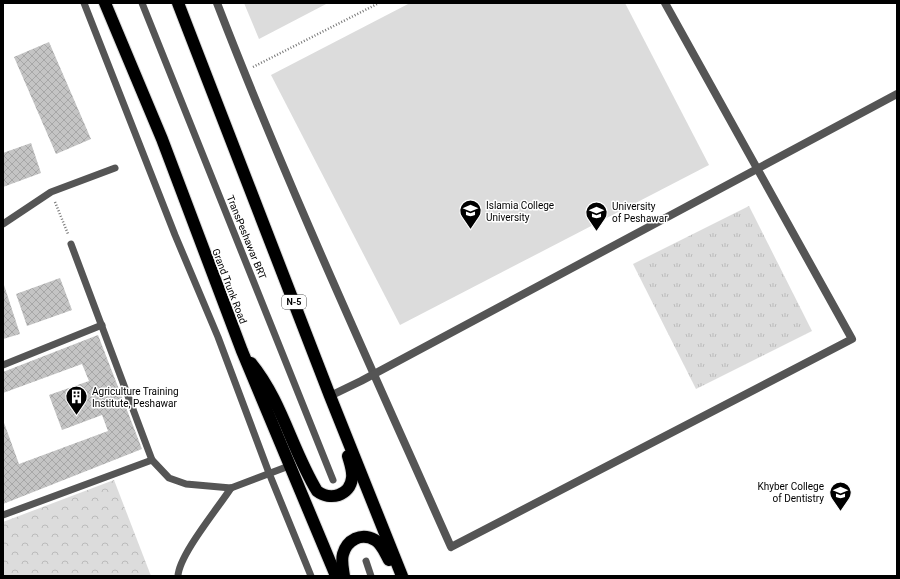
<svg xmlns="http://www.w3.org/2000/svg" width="900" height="579" viewBox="0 0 900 579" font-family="Roboto,sans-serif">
  <defs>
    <pattern id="grass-tufts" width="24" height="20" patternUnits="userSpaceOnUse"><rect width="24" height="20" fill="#dcdcdc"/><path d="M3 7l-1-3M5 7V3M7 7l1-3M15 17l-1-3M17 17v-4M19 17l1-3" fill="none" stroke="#bbb"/></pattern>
    <pattern id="forest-crowns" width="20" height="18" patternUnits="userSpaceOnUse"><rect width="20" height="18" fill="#dcdcdc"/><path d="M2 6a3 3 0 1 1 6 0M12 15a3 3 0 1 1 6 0" fill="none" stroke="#bbb"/></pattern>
    <pattern id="building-cross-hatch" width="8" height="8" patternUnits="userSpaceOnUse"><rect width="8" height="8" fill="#c4c4c4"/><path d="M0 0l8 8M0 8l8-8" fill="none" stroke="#a7a7a7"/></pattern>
  </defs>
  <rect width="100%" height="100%" fill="#fff"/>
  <polygon fill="url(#grass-tufts)" points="749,206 812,331 696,389 633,264"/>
  <polygon fill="url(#forest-crowns)" points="114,480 151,576 3,576 3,522"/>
  <g fill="#dcdcdc">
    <polygon points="244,3 328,3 259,39"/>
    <polygon points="410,3 625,3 709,165 400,325 271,75"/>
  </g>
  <g fill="url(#building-cross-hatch)">
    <polygon points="49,42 91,139 56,154 14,57"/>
    <polygon points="31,143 41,173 3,187 3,153"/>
    <polygon points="60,278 72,310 27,326 16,294"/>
    <polygon points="3,282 20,334 3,339"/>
    <polygon points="98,335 142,449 3,504 3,420 19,464 108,431 102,415 62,430 49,395 89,381 82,364 3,393 3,372"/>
  </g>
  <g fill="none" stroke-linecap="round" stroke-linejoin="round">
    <defs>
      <g id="highway">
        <polyline points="105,3 162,139 242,351 336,576"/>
        <polyline points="178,3 330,396 402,576"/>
        <path d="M251,363C282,401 292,450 317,491C330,501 350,496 352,478C353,471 350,463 348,456"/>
        <path d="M344,576C343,569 341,561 343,554C347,540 361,532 375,540C382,544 385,553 389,560"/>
      </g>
    </defs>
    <use href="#highway" stroke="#dbdbdb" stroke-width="14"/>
    <g stroke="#777" stroke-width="2.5" stroke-dasharray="1 2" stroke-linecap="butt">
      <polyline points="253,67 379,3"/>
      <polyline points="55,202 68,234"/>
    </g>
    <g stroke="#555" stroke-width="7">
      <polyline points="84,3 175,235 218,337 269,473 311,576"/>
      <polyline points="142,3 333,480"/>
      <polyline points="3,224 51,192 115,168"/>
      <polyline points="71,244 152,460 169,478 186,484 231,488 289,466"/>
      <polyline points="3,365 102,325"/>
      <polyline points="3,515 152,460"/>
      <polyline points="366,561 371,576"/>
      <path d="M178,576C179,555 218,508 231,488"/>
    </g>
    <g stroke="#555" stroke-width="8">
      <path d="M217,3C288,187 371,367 451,547L852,339L665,3"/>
      <polyline points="330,396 361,381 897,94"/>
    </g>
    <use href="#highway" stroke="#000" stroke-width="12"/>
  </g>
  <defs>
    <symbol id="university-pin" viewBox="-11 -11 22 30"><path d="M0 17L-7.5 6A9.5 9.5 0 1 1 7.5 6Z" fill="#000" stroke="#fff"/><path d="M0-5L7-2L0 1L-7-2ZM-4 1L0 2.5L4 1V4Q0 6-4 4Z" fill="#fff"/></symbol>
    <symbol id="building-pin" viewBox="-11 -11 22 30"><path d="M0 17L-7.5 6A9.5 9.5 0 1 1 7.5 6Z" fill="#000" stroke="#fff"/><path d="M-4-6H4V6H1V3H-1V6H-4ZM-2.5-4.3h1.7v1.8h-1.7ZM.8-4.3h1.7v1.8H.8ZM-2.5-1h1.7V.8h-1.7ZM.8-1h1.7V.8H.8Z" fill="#fff"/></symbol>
  </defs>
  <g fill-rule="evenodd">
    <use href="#university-pin" x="458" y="198" width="25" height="34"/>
    <use href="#university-pin" x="584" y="200" width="25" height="34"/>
    <use href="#building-pin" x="64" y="384" width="25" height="34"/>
    <use href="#university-pin" x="828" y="480" width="25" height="34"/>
  </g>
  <g text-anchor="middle" stroke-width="3" stroke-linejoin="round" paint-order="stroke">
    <rect fill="#fff" stroke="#4c4c4c" stroke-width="1" x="282" y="295" width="24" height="14" rx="3"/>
    <g font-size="9" font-weight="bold" fill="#000">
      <text x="294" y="305">N-5</text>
    </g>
    <g font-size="10" fill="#000" stroke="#fff" text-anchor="start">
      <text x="486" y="209">Islamia College<tspan x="486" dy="12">University</tspan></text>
      <text x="612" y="210">University<tspan x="612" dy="12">of Peshawar</tspan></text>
      <text x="92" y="395">Agriculture Training<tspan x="92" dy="12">Institute, Peshawar</tspan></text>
      <text x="824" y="490" text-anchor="end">Khyber College<tspan x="824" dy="12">of Dentistry</tspan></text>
    </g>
    <g font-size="10" fill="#000" stroke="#fff">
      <text transform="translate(247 237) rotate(68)" y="4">TransPeshawar BRT</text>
      <text transform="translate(230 286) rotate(69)" y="4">Grand Trunk Road</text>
    </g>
  </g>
  <rect width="900" height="579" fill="none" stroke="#000000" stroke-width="8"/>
</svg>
